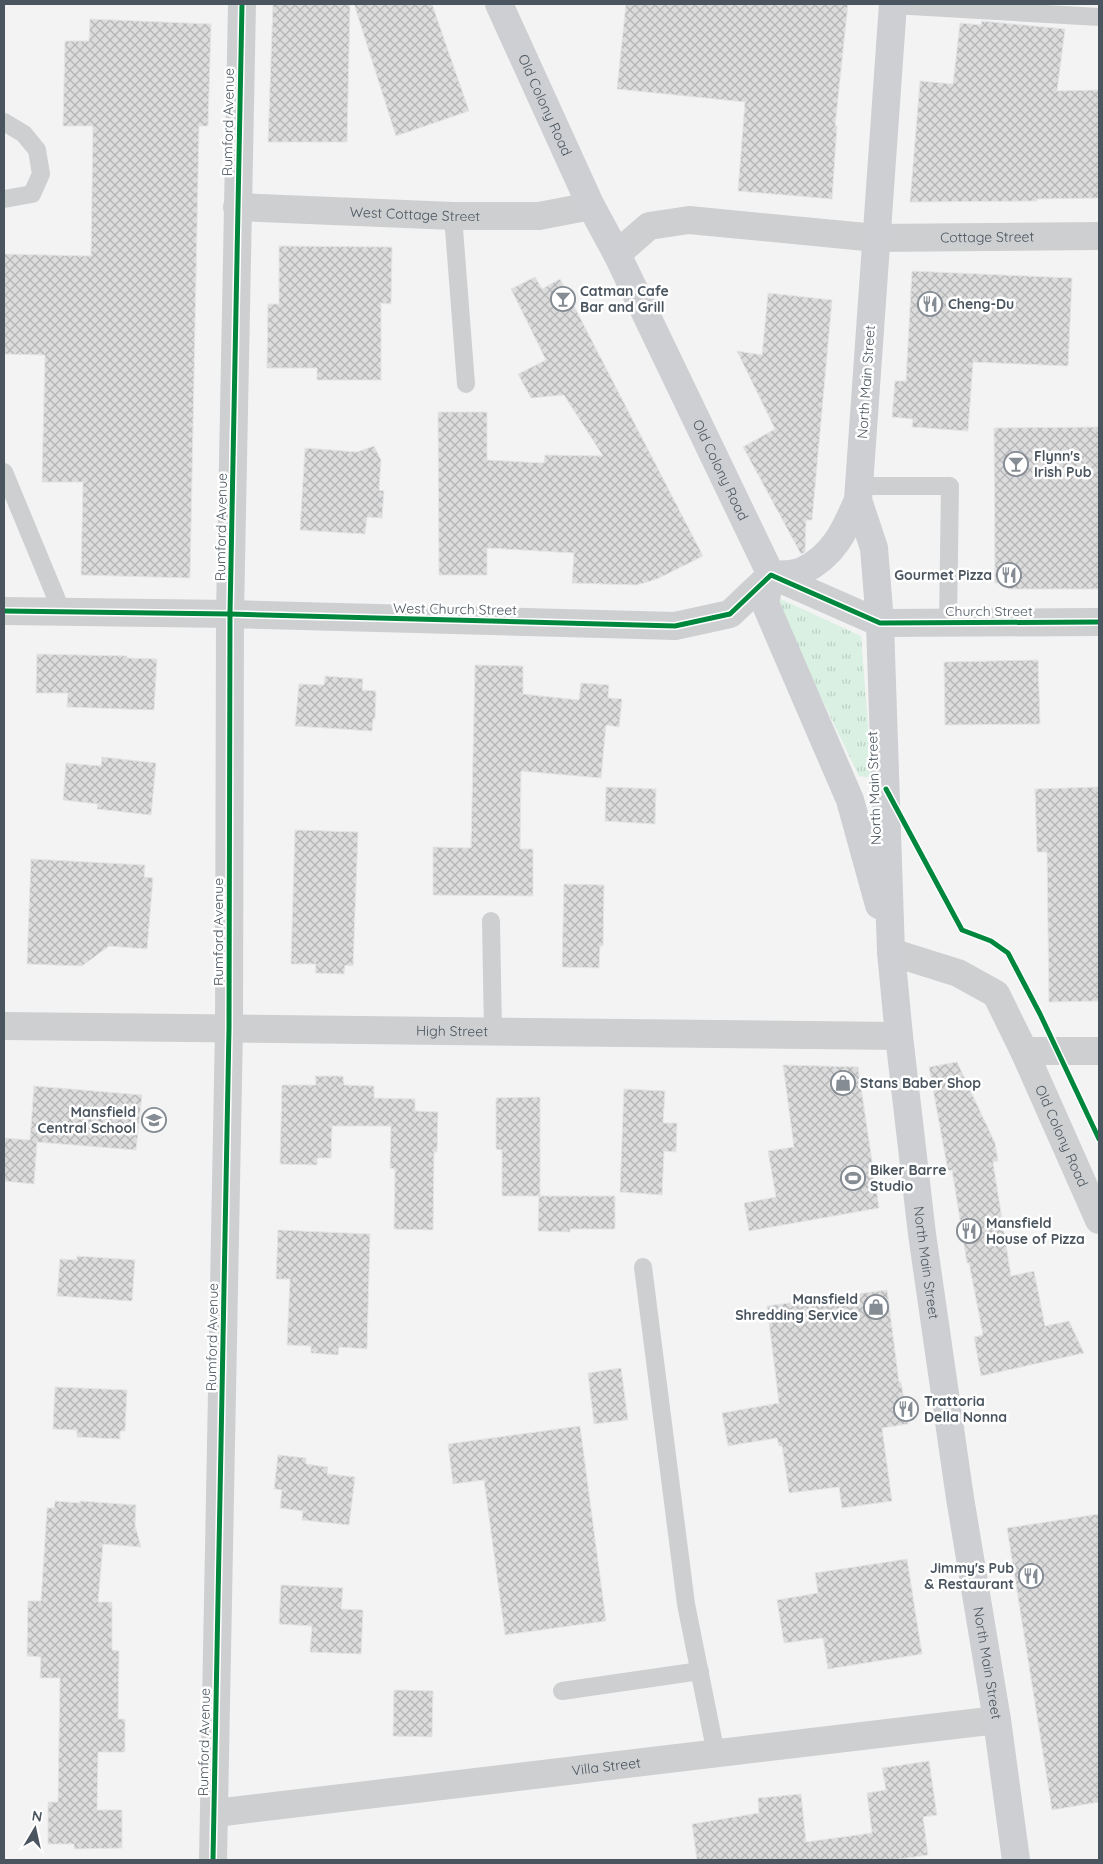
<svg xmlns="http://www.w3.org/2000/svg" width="1103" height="1864" viewBox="0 0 1103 1864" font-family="Quicksand,sans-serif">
  <defs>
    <pattern id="park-tufts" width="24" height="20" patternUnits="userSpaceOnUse" patternTransform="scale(1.25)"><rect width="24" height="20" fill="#d9f0e2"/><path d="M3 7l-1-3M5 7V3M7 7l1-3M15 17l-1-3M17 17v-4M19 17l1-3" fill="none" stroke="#bcd0c4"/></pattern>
    <pattern id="building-cross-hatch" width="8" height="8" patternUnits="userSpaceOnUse" patternTransform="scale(1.25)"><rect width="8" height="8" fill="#dcdcdd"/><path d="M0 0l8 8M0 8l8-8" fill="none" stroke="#b4b5b6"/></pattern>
  </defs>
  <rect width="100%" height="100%" fill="#f3f3f3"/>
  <polygon fill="url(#park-tufts)" points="772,595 861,636 872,778 859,776"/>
  <g fill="url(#building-cross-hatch)" stroke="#e4e5e6">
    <polygon points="273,4 350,4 347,142 268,142"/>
    <polygon points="354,4 432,4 469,111 396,136"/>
    <polygon points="626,4 848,4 835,126 837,126 832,199 738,191 745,102 617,89"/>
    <polygon points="90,19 211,24 208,126 199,126 190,578 81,575 83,482 42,482 45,355 4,354 4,254 91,256 93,126 63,126 65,41 89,41"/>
    <polygon points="982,21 1065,29 1057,91 1099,90 1099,198 1037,199 1037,201 910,202 920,81 953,84 960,23 981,25"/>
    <polygon points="279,246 392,247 391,304 381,303 381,380 317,380 317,368 267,368 268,304 279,304"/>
    <polygon points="912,271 1072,278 1068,366 973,362 968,431 912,427 913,419 892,417 895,381 906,381"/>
    <polygon points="535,277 542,289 560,279 703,556 657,579 637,585 572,583 574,553 487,548 487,575 439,575 438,412 487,412 487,460 544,463 545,455 603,456 564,395 531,398 518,374 546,360 511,289"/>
    <polygon points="768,293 832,300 812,520 806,520 805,552 801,554 743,447 775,429 737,351 762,355"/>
    <polygon points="1099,427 1099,589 1008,589 1008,582 995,583 994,428"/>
    <polygon points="374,446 381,460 379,490 384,491 382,518 367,517 365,534 300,530 305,448 357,452"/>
    <polygon points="37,654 127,656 127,658 157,659 154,710 67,707 68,693 36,693"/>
    <polygon points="1038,660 1040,724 945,725 944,662"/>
    <polygon points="475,665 523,666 523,694 579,700 581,683 609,685 608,698 622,699 619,727 606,725 601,778 521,771 520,849 533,849 533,896 433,895 433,847 471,848"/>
    <polygon points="325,676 363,679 362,690 376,691 375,719 373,719 372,731 295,726 299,684 324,685"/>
    <polygon points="102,757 156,763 151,815 97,809 98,804 63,800 66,763 101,766"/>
    <polygon points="606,787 656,789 655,824 605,821"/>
    <polygon points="1099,787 1099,1001 1049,1002 1047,852 1037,852 1035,789"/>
    <polygon points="295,830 358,832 353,966 345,965 344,974 315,973 316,964 291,964"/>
    <polygon points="31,859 145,865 144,877 153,878 147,949 109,946 82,966 27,964"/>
    <polygon points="564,884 604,885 603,946 600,946 599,968 562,967"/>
    <polygon points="957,1062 995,1143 998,1161 993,1162 1011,1276 1034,1271 1045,1326 1069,1321 1084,1353 981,1376 974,1337 983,1335 969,1263 967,1263 952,1170 948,1171 929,1067"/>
    <polygon points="783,1065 858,1067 879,1208 749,1231 744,1203 776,1197 768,1151 794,1147"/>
    <polygon points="315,1076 343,1076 344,1085 374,1086 374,1098 415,1099 415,1111 438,1112 437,1152 434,1152 433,1230 394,1229 395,1169 390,1168 391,1126 332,1126 331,1158 317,1158 317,1165 280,1164 282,1085 316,1085"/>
    <polygon points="34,1086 142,1095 136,1150 37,1142 34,1184 4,1181 4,1138 30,1140"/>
    <polygon points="624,1089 665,1091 663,1123 677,1123 676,1152 664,1151 662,1195 620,1192"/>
    <polygon points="540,1097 540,1196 615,1196 615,1229 570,1229 570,1232 538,1231 539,1196 502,1196 502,1150 496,1149 496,1098"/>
    <polygon points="278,1230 370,1234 367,1349 339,1347 338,1355 311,1353 311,1346 287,1345 290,1279 276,1279"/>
    <polygon points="77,1256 135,1260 132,1301 57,1296 60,1259 77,1260"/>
    <polygon points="887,1290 899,1382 901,1382 908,1424 882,1428 892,1501 842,1508 839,1487 789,1493 782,1446 779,1446 777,1438 728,1446 722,1413 779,1403 767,1306"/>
    <polygon points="621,1368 628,1420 594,1424 588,1373"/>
    <polygon points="55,1387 127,1390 125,1431 120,1431 120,1439 77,1437 77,1430 53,1429"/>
    <polygon points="580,1426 606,1621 505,1635 484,1480 453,1484 448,1444"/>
    <polygon points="278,1455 306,1458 306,1464 328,1467 327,1474 355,1477 349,1525 302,1520 303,1511 280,1508 282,1490 274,1489"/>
    <polygon points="55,1501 80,1503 80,1501 136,1505 135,1525 141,1547 103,1544 98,1602 112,1602 112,1650 119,1651 118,1719 125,1719 125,1752 98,1752 97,1810 122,1810 122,1848 74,1849 74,1844 48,1844 48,1802 58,1802 60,1678 40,1678 41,1657 27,1656 28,1601 41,1601 47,1508 54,1508"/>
    <polygon points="1099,1514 1099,1802 1052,1810 1007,1528"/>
    <polygon points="907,1559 922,1654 828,1669 823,1638 784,1643 777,1600 818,1593 815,1573"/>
    <polygon points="281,1585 343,1588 341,1609 363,1610 361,1654 310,1652 312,1626 279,1624"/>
    <polygon points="394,1690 433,1691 432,1737 393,1736"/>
    <polygon points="929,1761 937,1815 923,1817 928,1855 893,1860 697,1860 692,1824 759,1813 758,1798 801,1794 806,1842 872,1833 867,1793 886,1790 882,1768"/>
  </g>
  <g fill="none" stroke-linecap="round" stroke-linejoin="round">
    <g stroke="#cdcfd1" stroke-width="18">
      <polyline points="893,5 1099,17"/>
      <polyline points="4,122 24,134 37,150 41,174 32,194 4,199"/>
      <polyline points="453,216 466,384"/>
      <polyline points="4,472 62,612"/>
      <polyline points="859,486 950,486 948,623"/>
      <polyline points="491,921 493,1032"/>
      <polyline points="643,1267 686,1604 716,1754"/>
      <polyline points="562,1691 700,1671"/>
    </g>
    <g stroke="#cdcfd1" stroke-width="28">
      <path id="s1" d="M237,207L453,216H539L591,206"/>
      <path id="s2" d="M617,254L649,226L689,220L876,238L1099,236"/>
      <polyline points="4,611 230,614 675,626 730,614 771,575 880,623 1099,622"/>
      <path id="s3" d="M891,952L958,973L996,994L1024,1051L1099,1220"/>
      <path id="s4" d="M4,1026L899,1036"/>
      <polyline points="1024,1051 1099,1051"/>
      <path id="s5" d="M215,1813L997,1720"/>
      <polyline points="213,1860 229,1028 230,614 242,4"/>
    </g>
    <g stroke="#cecfd2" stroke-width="28">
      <path id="s6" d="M499,4L591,206L617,254L771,575L765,603L850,800L879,905"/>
      <path id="s7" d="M893,4L858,500L874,548L880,623L891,952L899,1036L922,1234L960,1498L997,1720L1016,1860"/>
      <path d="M771,575C780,574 793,575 802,571C834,556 845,530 858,500"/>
    </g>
    <defs>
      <g id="cycleway">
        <polyline points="4,611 230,614 675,626 730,614 771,575 880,623 1099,622"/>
        <polyline points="886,789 962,930 991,941 1008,953 1040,1014 1099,1139"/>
        <polyline points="213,1860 229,1028 230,614 242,4"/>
      </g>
    </defs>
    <use href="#cycleway" stroke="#fff" stroke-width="8"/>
    <use href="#cycleway" stroke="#00873e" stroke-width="5"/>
  </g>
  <defs>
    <symbol id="bar-ring" viewBox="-11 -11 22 22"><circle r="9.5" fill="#fff" stroke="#858c93" stroke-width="1.5"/><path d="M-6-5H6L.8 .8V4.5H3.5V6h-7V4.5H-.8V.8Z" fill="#858c93"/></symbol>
    <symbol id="restaurant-ring" viewBox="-11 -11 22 22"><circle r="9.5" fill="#fff" stroke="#858c93" stroke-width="1.5"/><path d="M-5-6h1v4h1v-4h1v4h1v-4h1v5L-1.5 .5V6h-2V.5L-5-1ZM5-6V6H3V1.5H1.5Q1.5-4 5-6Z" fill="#858c93"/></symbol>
    <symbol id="shop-ring" viewBox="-11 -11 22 22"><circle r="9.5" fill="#fff" stroke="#858c93" stroke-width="1.5"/><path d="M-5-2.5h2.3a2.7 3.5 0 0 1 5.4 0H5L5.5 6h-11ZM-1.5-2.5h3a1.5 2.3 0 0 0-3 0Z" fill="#858c93"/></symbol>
    <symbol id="school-ring" viewBox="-11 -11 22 22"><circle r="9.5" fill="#fff" stroke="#858c93" stroke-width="1.5"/><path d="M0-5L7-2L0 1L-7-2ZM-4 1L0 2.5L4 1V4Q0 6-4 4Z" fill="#858c93"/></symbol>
    <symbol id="stadium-ring" viewBox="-11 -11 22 22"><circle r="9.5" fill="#fff" stroke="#858c93" stroke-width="1.5"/><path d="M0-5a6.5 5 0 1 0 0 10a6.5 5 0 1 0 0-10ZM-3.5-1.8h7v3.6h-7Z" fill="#858c93"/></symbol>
  </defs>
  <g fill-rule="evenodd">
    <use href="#bar-ring" x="549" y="285" width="28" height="28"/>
    <use href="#restaurant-ring" x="916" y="290" width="28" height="28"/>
    <use href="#bar-ring" x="1002" y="450" width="28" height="28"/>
    <use href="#restaurant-ring" x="995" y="561" width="28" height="28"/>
    <use href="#shop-ring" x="829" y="1069" width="28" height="28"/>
    <use href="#school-ring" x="140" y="1106" width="28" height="28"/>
    <use href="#stadium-ring" x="839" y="1164" width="28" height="28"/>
    <use href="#restaurant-ring" x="955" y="1217" width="28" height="28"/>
    <use href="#shop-ring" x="862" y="1293" width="28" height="28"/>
    <use href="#restaurant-ring" x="892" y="1395" width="28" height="28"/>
    <use href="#restaurant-ring" x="1017" y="1562" width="28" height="28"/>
  </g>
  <g text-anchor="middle" stroke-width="5" stroke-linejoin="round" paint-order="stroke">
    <g font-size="14" fill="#4a555f" stroke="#fff">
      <text dy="5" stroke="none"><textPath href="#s6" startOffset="111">Old Colony Road</textPath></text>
      <text transform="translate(228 122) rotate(-89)" y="5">Rumford Avenue</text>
      <text dy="5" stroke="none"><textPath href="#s1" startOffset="178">West Cottage Street</textPath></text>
      <text dy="5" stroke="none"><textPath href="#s2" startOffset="382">Cottage Street</textPath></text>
      <text transform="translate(866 382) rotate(-86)" y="5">North Main Street</text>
      <text dy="5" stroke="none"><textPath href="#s6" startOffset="516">Old Colony Road</textPath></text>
      <text transform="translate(221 527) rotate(-89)" y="5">Rumford Avenue</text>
      <text transform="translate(455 609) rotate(1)" y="5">West Church Street</text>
      <text x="989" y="616">Church Street</text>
      <text transform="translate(874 788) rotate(-92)" y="5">North Main Street</text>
      <text transform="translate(218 932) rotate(-90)" y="5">Rumford Avenue</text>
      <text dy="5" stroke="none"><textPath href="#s4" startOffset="448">High Street</textPath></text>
      <text dy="5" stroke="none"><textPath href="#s3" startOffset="270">Old Colony Road</textPath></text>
      <text dy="5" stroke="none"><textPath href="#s7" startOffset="1265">North Main Street</textPath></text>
      <text transform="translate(212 1337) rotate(-89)" y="5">Rumford Avenue</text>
      <text dy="5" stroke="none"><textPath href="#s7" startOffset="1670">North Main Street</textPath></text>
      <text transform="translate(204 1742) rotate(-89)" y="5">Rumford Avenue</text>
      <text dy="5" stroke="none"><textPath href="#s5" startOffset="394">Villa Street</textPath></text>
    </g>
    <g font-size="14" font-weight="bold" fill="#4a555f" stroke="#fff" text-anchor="start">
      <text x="580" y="296">Catman Cafe<tspan x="580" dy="16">Bar and Grill</tspan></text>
      <text x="948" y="309">Cheng-Du</text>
      <text x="1034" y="461">Flynn's<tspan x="1034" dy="16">Irish Pub</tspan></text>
      <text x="992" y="580" text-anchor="end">Gourmet Pizza</text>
      <text x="860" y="1088">Stans Baber Shop</text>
      <text x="136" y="1117" text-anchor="end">Mansfield<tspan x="136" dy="16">Central School</tspan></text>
      <text x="870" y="1175">Biker Barre<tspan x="870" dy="16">Studio</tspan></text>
      <text x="986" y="1228">Mansfield<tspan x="986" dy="16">House of Pizza</tspan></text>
      <text x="858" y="1304" text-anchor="end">Mansfield<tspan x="858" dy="16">Shredding Service</tspan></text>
      <text x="924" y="1406">Trattoria<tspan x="924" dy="16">Della Nonna</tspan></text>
      <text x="1014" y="1573" text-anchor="end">Jimmy's Pub<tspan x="1014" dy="16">&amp; Restaurant</tspan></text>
    </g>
  </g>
  <rect width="1103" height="1864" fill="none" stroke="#4a555f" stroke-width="10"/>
  <g transform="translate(35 1829) rotate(9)" stroke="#ffffff" stroke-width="4" paint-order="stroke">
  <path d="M0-4L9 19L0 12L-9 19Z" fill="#4a555f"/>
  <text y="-8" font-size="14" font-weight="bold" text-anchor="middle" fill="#4a555f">N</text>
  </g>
</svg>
